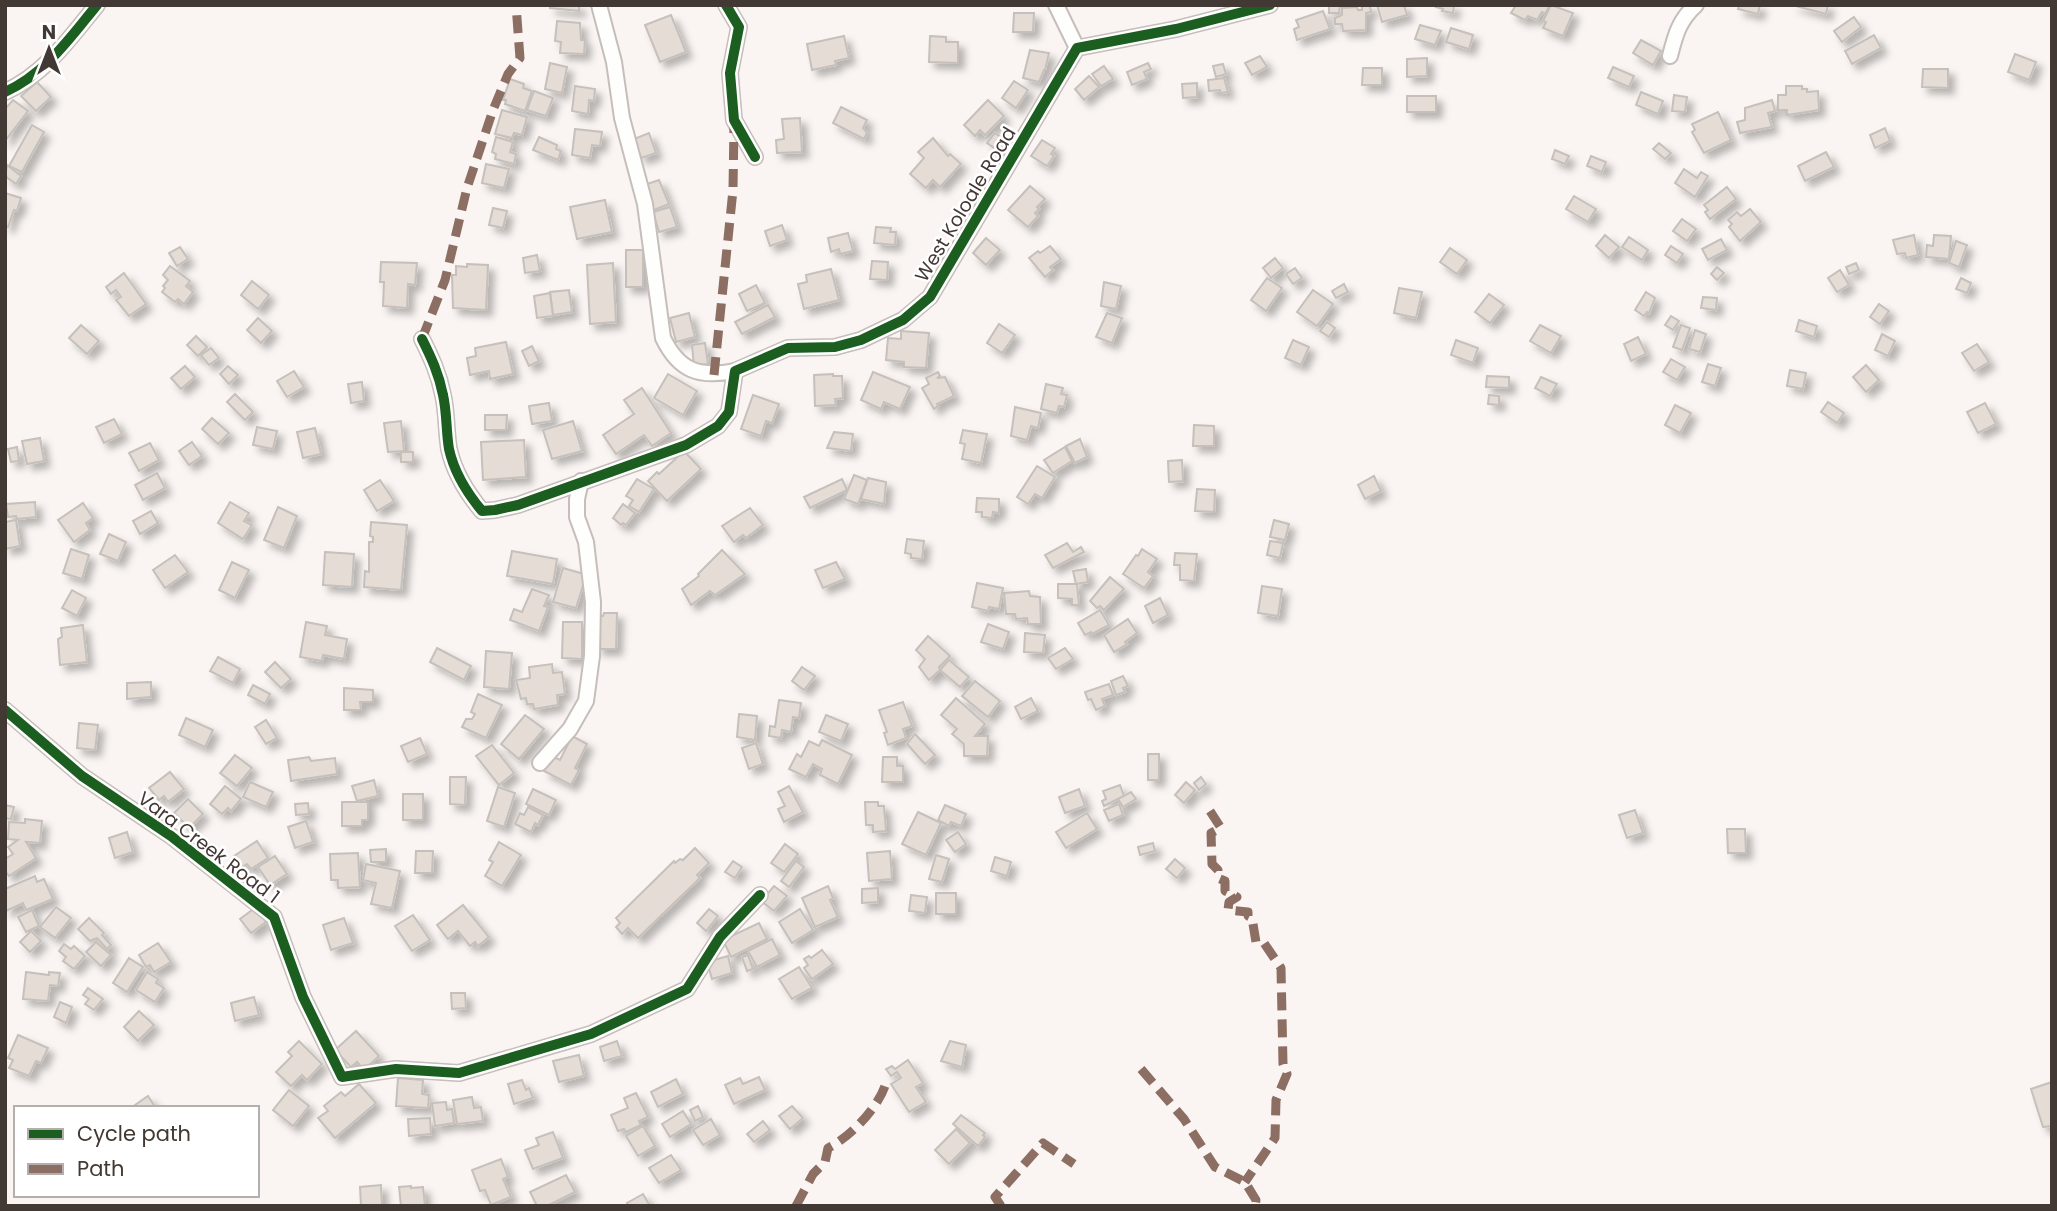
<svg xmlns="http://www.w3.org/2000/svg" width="2057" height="1211" viewBox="0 0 2057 1211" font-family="Poppins,sans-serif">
  <defs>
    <filter id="shadow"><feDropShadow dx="6" dy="6" stdDeviation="3.5" flood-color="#0004"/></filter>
  </defs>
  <rect width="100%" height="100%" fill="#faf5f2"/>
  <g fill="#e4dcd5" stroke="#c5c0bb" stroke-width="2" filter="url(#shadow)">
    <polygon points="550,5 579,5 579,11 550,8"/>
    <polygon points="1329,5 1340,5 1339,13 1329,13"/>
    <polygon points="1362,5 1370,5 1371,12 1366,13 1366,30 1343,31 1342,24 1335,24 1335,18 1342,15 1342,8 1357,7 1358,10 1362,10"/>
    <polygon points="1377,5 1404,5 1407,15 1382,22"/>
    <polygon points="1437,5 1454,5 1453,13 1442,11 1443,9 1436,7"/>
    <polygon points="1516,5 1550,5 1545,14 1542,12 1537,20 1528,16 1525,20 1511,13"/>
    <polygon points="1551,5 1573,13 1563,36 1543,28 1546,22 1543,21"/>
    <polygon points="1739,5 1760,5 1758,14 1738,9"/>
    <polygon points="1792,5 1828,5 1826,14"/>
    <polygon points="1323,11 1330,29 1297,40 1294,29 1299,27 1296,20"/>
    <polygon points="1014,13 1034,13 1033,32 1013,32"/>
    <polygon points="671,15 686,52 660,62 645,25"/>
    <polygon points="1854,17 1861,27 1842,42 1834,31"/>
    <polygon points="557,21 580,23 581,40 585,40 584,54 560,53 561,42 555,41"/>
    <polygon points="1420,25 1441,31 1435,45 1415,39"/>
    <polygon points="1451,28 1473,35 1469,49 1446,42"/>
    <polygon points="1874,35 1881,48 1852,64 1845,51"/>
    <polygon points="844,36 849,58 835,61 836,65 812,70 807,44"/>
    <polygon points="930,36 946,37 946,42 958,42 958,63 929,62"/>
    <polygon points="1641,40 1661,51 1653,65 1633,53"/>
    <polygon points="1030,50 1049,53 1045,70 1044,70 1039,82 1023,78"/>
    <polygon points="2015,54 2036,62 2029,80 2008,72"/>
    <polygon points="1260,56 1267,67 1252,75 1245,63"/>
    <polygon points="1427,58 1427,76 1407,77 1407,59"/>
    <polygon points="550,63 567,67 562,93 545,89"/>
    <polygon points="1148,63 1151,69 1144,72 1147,79 1132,85 1127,72"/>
    <polygon points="1223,64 1226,74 1216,77 1213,66"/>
    <polygon points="1104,66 1113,79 1101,86 1092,74"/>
    <polygon points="1613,67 1634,76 1629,87 1608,78"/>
    <polygon points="1363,68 1382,68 1382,85 1362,85"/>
    <polygon points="1923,69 1948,69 1948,88 1922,87"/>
    <polygon points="1089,76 1099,87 1084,100 1075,89"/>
    <polygon points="1224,78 1228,92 1221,93 1220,90 1209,91 1208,80"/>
    <polygon points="510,79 524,84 523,88 532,91 525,111 505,104 506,100 503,100"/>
    <polygon points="1014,81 1028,90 1016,108 1002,98"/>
    <polygon points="37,82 51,97 36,111 21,96"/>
    <polygon points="1197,83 1197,97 1183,98 1182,84"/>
    <polygon points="575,86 595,89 594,101 589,100 588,114 572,111"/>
    <polygon points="1786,86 1802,86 1802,89 1807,89 1807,92 1818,91 1819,110 1787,115 1787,110 1778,110 1778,95 1786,95"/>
    <polygon points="534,91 553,98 546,116 527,110"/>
    <polygon points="1641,92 1663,101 1658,114 1636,105"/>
    <polygon points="1674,95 1687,97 1685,112 1672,111"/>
    <rect x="1407" y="96" width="29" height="16"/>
    <polygon points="13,100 28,111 5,141 5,109"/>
    <polygon points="988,100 1004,116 985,135 980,130 975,136 964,125"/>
    <polygon points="1772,100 1775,111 1768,113 1772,127 1740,133 1737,122 1745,120 1745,108"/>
    <polygon points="841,107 867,120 863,128 867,133 864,139 833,123"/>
    <polygon points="502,110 527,117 522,135 514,133 512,138 495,134"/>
    <polygon points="1718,112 1731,140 1704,153 1692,132 1695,130 1692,124"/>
    <polygon points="800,118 802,152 777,153 776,140 784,139 782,119"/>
    <polygon points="32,125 44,132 22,172 9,166"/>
    <polygon points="1885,128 1890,141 1875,148 1870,135"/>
    <polygon points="575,129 602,132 600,146 592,145 590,158 572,155"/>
    <polygon points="649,133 656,153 641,158 634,139"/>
    <polygon points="995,133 1011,145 1004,155 987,143"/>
    <polygon points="496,137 513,142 510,152 516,154 514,164 495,159 496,154 492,152"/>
    <polygon points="539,137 557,145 556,149 561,151 558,160 533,150"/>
    <polygon points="933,138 948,156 950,154 961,164 940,187 933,180 926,188 910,174 924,158 918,152"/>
    <polygon points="1042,140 1055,148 1051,154 1054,156 1047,166 1031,156"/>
    <polygon points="1659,143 1671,153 1665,159 1653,149"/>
    <polygon points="1555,150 1569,156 1565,164 1552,159"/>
    <polygon points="1826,152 1834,167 1805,181 1798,166"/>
    <polygon points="1591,156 1606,162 1602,172 1587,166"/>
    <polygon points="486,164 509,169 504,188 482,183"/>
    <polygon points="7,165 21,176 16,184 5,176"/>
    <polygon points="1684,169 1697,178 1701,172 1708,176 1695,197 1675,183"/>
    <polygon points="659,180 669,204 654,210 644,185"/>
    <polygon points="1030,186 1045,199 1037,207 1039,209 1035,213 1038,216 1028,227 1008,210"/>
    <polygon points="1727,187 1736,199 1710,219 1705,212 1708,210 1704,205"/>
    <polygon points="5,193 21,198 17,211 14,210 8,227 5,226"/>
    <polygon points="1574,196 1596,209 1588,222 1566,209"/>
    <polygon points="605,200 612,232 577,239 570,207"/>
    <polygon points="670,207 677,227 659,232 653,212"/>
    <polygon points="493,208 507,211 503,228 489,225"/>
    <polygon points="1750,209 1761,222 1740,241 1729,227 1732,224 1728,220 1737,212 1741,216"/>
    <polygon points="1682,219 1696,229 1687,241 1673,231"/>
    <polygon points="782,225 787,240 770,246 765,231"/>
    <polygon points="876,227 891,228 890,232 896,232 895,245 874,243"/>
    <polygon points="848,233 853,251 840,254 839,249 831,252 828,238"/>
    <polygon points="1605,235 1619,247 1609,258 1596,246"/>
    <polygon points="1914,235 1918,255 1906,258 1905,253 1897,254 1893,240"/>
    <polygon points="1934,235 1951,236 1949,259 1926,257 1927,245 1933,246"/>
    <polygon points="1629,237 1648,250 1642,260 1622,247"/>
    <polygon points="986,238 1000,250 986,265 973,253"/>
    <polygon points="1721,239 1727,250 1708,260 1702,249"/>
    <polygon points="1956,241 1967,245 1959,267 1949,263"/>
    <polygon points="1050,246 1061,259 1050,267 1053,270 1045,277 1029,258 1038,251 1040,253"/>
    <polygon points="1671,246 1683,254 1677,263 1665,255"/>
    <polygon points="180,247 188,259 177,266 169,253"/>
    <polygon points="1450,248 1467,260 1457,274 1440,262"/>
    <rect x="626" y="250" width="17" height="37"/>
    <polygon points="537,255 540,271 525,273 523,258"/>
    <polygon points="1275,258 1283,268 1271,278 1263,268"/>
    <polygon points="872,261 888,262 887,280 870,279"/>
    <polygon points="381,262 417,263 415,285 408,284 407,308 383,306 384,282 380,282"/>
    <polygon points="613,263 616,322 590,324 587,265"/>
    <polygon points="1856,263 1859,270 1849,274 1846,267"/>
    <polygon points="467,264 488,265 486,310 453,308 452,275 456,275 456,266 467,267"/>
    <polygon points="170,266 190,281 186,286 193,292 184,304 178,299 175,302 162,292 165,288 163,286 168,280 163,275"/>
    <polygon points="1717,267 1724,273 1717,280 1711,274"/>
    <polygon points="1295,268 1302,278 1293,284 1286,274"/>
    <polygon points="831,269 839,300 804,309 798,284 807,282 806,275"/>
    <polygon points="1840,270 1849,285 1837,292 1828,278"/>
    <polygon points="124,273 146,304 129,316 116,300 121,297 116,290 111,294 106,287"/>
    <polygon points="1267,278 1282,288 1266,311 1251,300"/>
    <polygon points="1961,278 1971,283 1967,293 1956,289"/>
    <polygon points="252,281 269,295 258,309 241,295"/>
    <polygon points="1104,282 1121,286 1116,309 1101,306"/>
    <polygon points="1344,284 1348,292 1336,298 1332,291"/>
    <polygon points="756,285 765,303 747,311 739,294"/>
    <polygon points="1399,288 1422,292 1416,318 1394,313"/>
    <polygon points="569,290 572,312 553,315 550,292"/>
    <polygon points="1313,290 1333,304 1317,326 1297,312"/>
    <polygon points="1646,292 1655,298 1649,313 1647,312 1644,316 1635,310"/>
    <polygon points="550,293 553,316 537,318 534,296"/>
    <polygon points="1489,294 1504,305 1490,323 1475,312"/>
    <polygon points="1703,297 1717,298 1716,310 1701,308"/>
    <polygon points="1879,304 1889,311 1880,324 1870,317"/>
    <polygon points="768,305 775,317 742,334 735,322"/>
    <polygon points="689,313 695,337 676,342 670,318"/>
    <polygon points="1107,313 1122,318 1112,343 1096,337"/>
    <polygon points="1671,316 1679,321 1673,330 1665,325"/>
    <polygon points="258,318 272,331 261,343 247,330"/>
    <polygon points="1799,320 1817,326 1814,337 1796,331"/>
    <polygon points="1327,322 1335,328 1329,337 1320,331"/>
    <polygon points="999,324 1015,335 1002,353 987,343"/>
    <polygon points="81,325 99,341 87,354 69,338"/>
    <polygon points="1540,325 1561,336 1551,353 1530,341"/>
    <polygon points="1681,325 1690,328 1682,350 1673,347"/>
    <polygon points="1695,330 1706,334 1700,352 1689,349"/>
    <polygon points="901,331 929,333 926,368 904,367 904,362 886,360 888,338 901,339"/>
    <polygon points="1882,334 1895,341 1888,356 1875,350"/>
    <polygon points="196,336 207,347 198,356 187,345"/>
    <polygon points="1638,337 1646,354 1631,361 1624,344"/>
    <polygon points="1293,340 1309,347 1301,365 1285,358"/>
    <polygon points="1456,340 1478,348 1473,363 1451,355"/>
    <polygon points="506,342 513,374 490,379 489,371 470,375 467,358 476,356 475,348"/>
    <polygon points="705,343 708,364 694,366 692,345"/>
    <polygon points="1977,344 1989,362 1974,371 1962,353"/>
    <polygon points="532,346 539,361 529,366 522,351"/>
    <polygon points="211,348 219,358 209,365 201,355"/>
    <polygon points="1671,359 1685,367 1677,380 1663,372"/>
    <polygon points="1708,364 1721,368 1715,386 1702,382"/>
    <polygon points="1866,365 1879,380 1866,392 1853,377"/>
    <polygon points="185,366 195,377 181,389 171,378"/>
    <polygon points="228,366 238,375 229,384 220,374"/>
    <polygon points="1790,370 1806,373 1803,389 1787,386"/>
    <polygon points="294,371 304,387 287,397 277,381"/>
    <polygon points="873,372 910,387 900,409 884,402 881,409 861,400"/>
    <polygon points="938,372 940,376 937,378 945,377 954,396 937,404 938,406 934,409 922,388 929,384 926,378"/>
    <polygon points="668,374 697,391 683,415 654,398"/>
    <polygon points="833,374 833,376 842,376 843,398 835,399 836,405 815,406 814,375"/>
    <polygon points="1487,376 1509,377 1509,388 1486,387"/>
    <polygon points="1541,377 1557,384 1550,396 1535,388"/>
    <polygon points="362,382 364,401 351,403 348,384"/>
    <polygon points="1046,384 1063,388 1061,394 1067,395 1064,407 1059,406 1057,413 1041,409"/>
    <polygon points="642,388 671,433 652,446 644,435 616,454 603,435 634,414 624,400"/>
    <polygon points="235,394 253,412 245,420 227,402"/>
    <polygon points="753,395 779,404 772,423 766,421 761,436 741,429"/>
    <polygon points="1489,395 1499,396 1499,405 1488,404"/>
    <polygon points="1828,402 1844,413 1837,423 1821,412"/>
    <polygon points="549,403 552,421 532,424 529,406"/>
    <polygon points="1985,403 1996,424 1978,433 1967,412"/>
    <polygon points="1675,405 1691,413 1680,433 1665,425"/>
    <polygon points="1015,407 1041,413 1038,428 1031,426 1027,440 1011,436"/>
    <polygon points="485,415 507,415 506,430 485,430"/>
    <polygon points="212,418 229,433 218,444 202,429"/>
    <polygon points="114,419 122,434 104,443 96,427"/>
    <polygon points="401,421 404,451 388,452 384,423"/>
    <polygon points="573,421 582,451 552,459 543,430"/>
    <polygon points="1194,425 1214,426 1214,446 1193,446"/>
    <polygon points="257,427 277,431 273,449 253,445"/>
    <polygon points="315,428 321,454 303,458 297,432"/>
    <polygon points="963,430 987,434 981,463 962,459 965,444 960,443"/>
    <polygon points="834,432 853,434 851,451 827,448"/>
    <polygon points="40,438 44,461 27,464 22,441"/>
    <polygon points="1080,439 1087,457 1075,463 1066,446"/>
    <polygon points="524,440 526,477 483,480 481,442"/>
    <polygon points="192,442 202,456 189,465 179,451"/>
    <polygon points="150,443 159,460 139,471 129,453"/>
    <polygon points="17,447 19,461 11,462 8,449"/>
    <polygon points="1065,447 1072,461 1053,473 1044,460"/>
    <polygon points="684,451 701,469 667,501 648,481 657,472 659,474"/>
    <rect x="401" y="452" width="12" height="10"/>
    <polygon points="1182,460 1183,481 1169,482 1168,461"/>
    <polygon points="1037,466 1055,477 1042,498 1035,494 1028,504 1017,497"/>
    <polygon points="157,473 165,488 143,500 135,485"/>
    <polygon points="854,475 867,480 858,504 844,499"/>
    <polygon points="1374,476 1381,491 1365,499 1358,485"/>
    <polygon points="868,478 886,482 884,504 861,499"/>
    <polygon points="637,479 654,489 639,512 629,506 633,500 626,496"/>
    <polygon points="842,479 847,490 810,508 804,497"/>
    <polygon points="380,480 394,501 377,511 364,490"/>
    <polygon points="1197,489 1215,490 1214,512 1195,511"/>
    <polygon points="977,498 999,499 999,513 993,512 992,518 982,517 982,512 976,512"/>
    <polygon points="35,502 36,517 17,519 16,516 8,517 6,504"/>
    <polygon points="230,502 249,513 244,521 252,525 243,539 218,523"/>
    <polygon points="83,503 93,518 86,523 90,530 74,542 58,520"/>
    <polygon points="623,504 635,513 626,525 623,523 621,525 613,518"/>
    <polygon points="278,507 297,516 284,548 264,540"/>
    <polygon points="750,508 763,525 746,538 743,535 734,542 722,526"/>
    <polygon points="151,511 158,523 140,534 133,521"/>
    <polygon points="16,520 20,546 5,549 5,522"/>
    <polygon points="1274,520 1289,524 1285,540 1270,537"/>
    <polygon points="371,522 407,525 401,590 364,587 365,571 369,572 369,542 373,542 373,537 370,536"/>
    <polygon points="109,534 126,542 118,561 100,554"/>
    <polygon points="907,539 924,541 922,559 911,558 911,554 905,553"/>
    <polygon points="1270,541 1283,543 1280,558 1267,555"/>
    <polygon points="1067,543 1073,552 1081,547 1084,552 1053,568 1045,555"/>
    <polygon points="71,549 89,555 82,579 63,573"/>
    <polygon points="1142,549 1157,559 1148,572 1153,576 1144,588 1123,574 1136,555 1138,556"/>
    <polygon points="722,550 745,574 715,595 710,591 691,605 682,589 699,576 698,574"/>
    <polygon points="512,551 557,559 553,584 507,576"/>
    <polygon points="325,552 354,554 352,587 323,585"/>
    <polygon points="1175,553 1197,554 1194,581 1180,580 1180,565 1174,565"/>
    <polygon points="175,555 188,572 165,588 153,570"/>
    <polygon points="232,562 249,570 235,598 219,590"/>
    <polygon points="836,562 845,579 823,588 815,570"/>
    <polygon points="563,568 584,574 583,578 585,579 576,608 553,602"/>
    <polygon points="1086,569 1088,582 1076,584 1073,571"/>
    <polygon points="1110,577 1124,589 1104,610 1100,606 1097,608 1090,601"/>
    <polygon points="977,583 1003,588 999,609 989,607 988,611 972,607"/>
    <polygon points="1058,584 1077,584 1079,605 1072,605 1072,599 1058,598"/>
    <polygon points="1262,586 1282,589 1278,616 1258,613"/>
    <polygon points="532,589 549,595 544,606 548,607 539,631 510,620 514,609 522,612"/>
    <polygon points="72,590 86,598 77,616 62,608"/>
    <polygon points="1029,591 1030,596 1040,597 1041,624 1028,624 1027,618 1016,619 1015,614 1006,614 1004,593"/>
    <polygon points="1160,598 1168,615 1153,623 1145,606"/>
    <polygon points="1100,610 1109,625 1092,634 1091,632 1085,635 1078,623"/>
    <polygon points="604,613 617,613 616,649 597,649 598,616 603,616"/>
    <polygon points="1128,619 1137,633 1125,642 1127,644 1114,652 1104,635"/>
    <polygon points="306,622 327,626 325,635 347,639 344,659 323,655 322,661 300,657"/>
    <polygon points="563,622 582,622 582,659 562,658"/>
    <polygon points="988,624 1009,632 1003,649 981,642"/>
    <polygon points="83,625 87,662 60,665 58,639 62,637 61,628"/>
    <polygon points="1025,633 1045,635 1043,653 1024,652"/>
    <polygon points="928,636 950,656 939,667 940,670 929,680 919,667 925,659 916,650"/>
    <polygon points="437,648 471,666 464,680 430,662"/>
    <polygon points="1065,648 1073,659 1056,669 1048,658"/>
    <polygon points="486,651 512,653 509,689 484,687"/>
    <polygon points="218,657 240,669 233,683 210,671"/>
    <polygon points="949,660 969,677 960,687 940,670"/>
    <polygon points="275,662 291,679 281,688 265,672"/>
    <polygon points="552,664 553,673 562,672 565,694 557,695 558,705 534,709 533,704 527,704 526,698 521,699 516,680 530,678 529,667"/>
    <polygon points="802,667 815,676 804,690 792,681"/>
    <polygon points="1123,676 1128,686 1123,688 1125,692 1116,695 1111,681"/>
    <polygon points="975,681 1000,701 988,717 962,696"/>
    <polygon points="151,682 151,697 127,699 127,683"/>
    <polygon points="1109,684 1113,695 1102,699 1105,706 1096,710 1091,699 1088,700 1085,692"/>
    <polygon points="253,685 270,694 265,704 248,695"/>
    <polygon points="344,688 373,690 373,702 360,702 361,710 344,710"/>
    <polygon points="478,694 502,705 486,738 462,727 466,719 472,719 475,714 471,712"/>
    <polygon points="956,698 985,724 975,736 988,736 987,756 964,756 964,744 952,734 957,729 941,715"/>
    <polygon points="1031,698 1038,711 1021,719 1015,707"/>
    <polygon points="779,700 801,703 799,718 793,717 791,732 782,730 781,738 769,736 770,726 775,727"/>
    <polygon points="903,702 912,726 903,729 906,738 888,745 884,733 887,732 879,710"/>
    <polygon points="739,714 757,716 755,740 737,737"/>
    <polygon points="525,715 544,729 519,759 501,744"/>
    <polygon points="826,715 848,724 841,741 819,732"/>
    <polygon points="186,718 213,730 205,747 179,735"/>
    <polygon points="266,720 277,738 266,744 255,727"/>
    <polygon points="79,723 98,725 95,750 77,748"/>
    <polygon points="915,734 935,755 925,764 907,744"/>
    <polygon points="572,736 587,744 575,768 579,770 571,785 544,771 552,756 560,760"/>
    <polygon points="420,738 427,754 408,762 401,746"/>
    <polygon points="822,740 852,755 838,784 820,775 822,769 813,764 806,777 789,769 797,754 801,757 809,741 819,746"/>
    <polygon points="756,743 763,764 749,769 742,748"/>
    <polygon points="492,745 514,773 499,785 476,756"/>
    <rect x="1148" y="754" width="11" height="26"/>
    <polygon points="235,755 252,768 237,786 220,773"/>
    <polygon points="309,757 311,761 335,758 337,774 291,781 288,760"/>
    <polygon points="883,757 897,757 897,766 903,766 903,782 882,782"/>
    <polygon points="170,772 184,789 168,802 164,796 159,800 149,788"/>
    <polygon points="450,777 466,777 465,805 450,804"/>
    <polygon points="1201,777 1206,784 1199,790 1194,783"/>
    <polygon points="374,780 378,796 357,801 352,786"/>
    <polygon points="250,782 273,792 266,807 243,797"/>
    <polygon points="1186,782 1195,790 1184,803 1175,795"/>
    <polygon points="1120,785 1124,796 1104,806 1102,801 1106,799 1103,791"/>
    <polygon points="225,786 241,799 231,811 228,808 222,814 210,804"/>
    <polygon points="789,786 803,812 784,822 778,809 785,806 778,792"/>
    <polygon points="498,787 515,793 504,827 487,821"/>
    <polygon points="533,789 556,800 549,815 526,804"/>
    <polygon points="1079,789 1085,806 1065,813 1059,797"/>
    <polygon points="1131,792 1136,799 1123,807 1118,799"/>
    <rect x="403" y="794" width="20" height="26"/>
    <polygon points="188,799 203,814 189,828 174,813"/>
    <polygon points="342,802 368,802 368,820 362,820 362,826 342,826"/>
    <polygon points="865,802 878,802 878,806 884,806 886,831 873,832 873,825 866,825"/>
    <polygon points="308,803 309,814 296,815 295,804"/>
    <polygon points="1119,804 1123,815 1109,821 1104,810"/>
    <polygon points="5,805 14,807 11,819 5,818"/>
    <polygon points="945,805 966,814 961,826 951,822 949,826 938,820"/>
    <polygon points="528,807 543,815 538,825 535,823 531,832 515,824 520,813 524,815"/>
    <polygon points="1635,810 1643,833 1627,838 1619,815"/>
    <polygon points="918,812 941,823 926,855 902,844"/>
    <polygon points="1087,813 1097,829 1066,848 1056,832"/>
    <polygon points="25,819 42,821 40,843 26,842 36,858 9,876 5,871 5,859 13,854 8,847 18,840 8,839 9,822 25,823"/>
    <polygon points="306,821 313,842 295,848 288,827"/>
    <polygon points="1727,829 1745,829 1746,853 1728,853"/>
    <polygon points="127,832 133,852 115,858 109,838"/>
    <polygon points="958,832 966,844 955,852 946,840"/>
    <polygon points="257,841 268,858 251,869 247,864 242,867 234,856"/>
    <polygon points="499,842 521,855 502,886 485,876 493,862 489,860"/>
    <polygon points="1153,843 1155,851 1140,855 1138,847"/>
    <polygon points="785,844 798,854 784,872 771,863"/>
    <polygon points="695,848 709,863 697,875 700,878 638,938 628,928 622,934 616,927 620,923 616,918 674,861 675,863 680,859 683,860"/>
    <polygon points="386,849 386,862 371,862 370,850"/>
    <polygon points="416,851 433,851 432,873 415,873"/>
    <polygon points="890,851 892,879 869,881 867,853"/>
    <polygon points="358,853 360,887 338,888 338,880 331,880 330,854"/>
    <polygon points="936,855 949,859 942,882 929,879"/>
    <polygon points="275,856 287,874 270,885 258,867"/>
    <polygon points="995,857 1011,862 1007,876 991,871"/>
    <polygon points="1175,859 1185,868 1177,878 1166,869"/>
    <polygon points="733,861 742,867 735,878 725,872"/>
    <polygon points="796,861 804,867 789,887 781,881"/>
    <polygon points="366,864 400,871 392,908 371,904 376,883 363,880"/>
    <polygon points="35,876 37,882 44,879 53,899 26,910 23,903 6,911 5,889"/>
    <polygon points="774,886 787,896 774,911 761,901"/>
    <polygon points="828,886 833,898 830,900 838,917 815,927 802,898"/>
    <polygon points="878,888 878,902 862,903 862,889"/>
    <rect x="936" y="893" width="20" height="21"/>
    <polygon points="911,895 927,897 925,913 909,911"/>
    <polygon points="463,905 489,937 478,946 475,942 470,946 458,931 448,939 437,925"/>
    <polygon points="56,907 71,918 55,938 40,927"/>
    <polygon points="255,908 266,922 251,933 240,919"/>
    <polygon points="709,909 718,916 706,931 697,923"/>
    <polygon points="800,909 813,930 792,943 779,922"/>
    <polygon points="32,910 39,926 26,932 18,917"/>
    <polygon points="413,915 430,940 412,951 395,926"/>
    <polygon points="89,918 104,933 102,935 111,945 107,949 97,938 90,941 78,929"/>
    <polygon points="344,918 353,943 331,950 323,925"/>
    <polygon points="759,923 767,939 731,957 723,940"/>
    <polygon points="31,931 41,941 30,952 20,942"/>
    <polygon points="772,939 780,955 757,967 748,951"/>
    <polygon points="96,942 111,955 101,966 86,952"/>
    <polygon points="158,943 171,962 154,972 150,965 146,967 139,955"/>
    <polygon points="64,944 71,949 74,946 85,956 74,969 63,961 66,957 59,951"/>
    <polygon points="822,950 833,964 812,979 804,968 808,965 804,959 809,956 811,958"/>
    <polygon points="748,955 753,969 747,971 742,957"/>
    <polygon points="728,956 732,973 712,979 707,962"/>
    <polygon points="129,958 143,967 127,992 113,983"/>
    <polygon points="799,967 812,988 792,999 779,979"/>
    <polygon points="26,972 49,975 49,972 60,973 58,986 50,985 48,1001 23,999"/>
    <polygon points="147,972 158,979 156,983 164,988 155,1002 136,990"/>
    <polygon points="88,988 103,999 94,1010 85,1004 89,999 83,995"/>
    <polygon points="451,993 465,993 466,1008 452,1009"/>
    <polygon points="254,997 259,1015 235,1021 231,1003"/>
    <polygon points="60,1002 72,1007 66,1023 54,1017"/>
    <polygon points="139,1011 154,1025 138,1041 124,1027"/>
    <polygon points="356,1031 379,1056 364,1070 357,1062 351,1067 335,1050"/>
    <polygon points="18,1035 48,1048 41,1063 36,1061 29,1076 9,1068 13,1060 8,1058"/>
    <polygon points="299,1041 322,1064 307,1080 302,1075 291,1086 276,1072 292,1056 288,1052"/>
    <polygon points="617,1041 622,1056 604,1061 600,1047"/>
    <polygon points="950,1041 966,1045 962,1067 941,1061"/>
    <polygon points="579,1055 584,1076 559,1082 553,1061"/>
    <polygon points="908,1060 923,1083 916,1087 926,1102 909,1112 891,1084 901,1078 897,1072 891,1076 886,1069 892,1066 895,1069"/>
    <polygon points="759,1077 765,1090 734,1104 725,1085 740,1078 743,1084"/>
    <polygon points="398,1078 423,1080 422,1094 429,1095 428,1108 396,1106"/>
    <polygon points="676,1079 683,1094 658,1107 651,1092"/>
    <polygon points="522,1080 526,1090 529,1088 533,1098 514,1104 508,1084"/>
    <polygon points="2052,1082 2052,1126 2043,1127 2031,1089"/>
    <polygon points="359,1084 376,1103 335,1138 318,1118 328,1111 324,1106 341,1092 345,1096"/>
    <polygon points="289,1090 309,1106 293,1126 273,1110"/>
    <polygon points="636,1093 648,1117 639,1121 641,1125 626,1132 624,1129 618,1131 611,1115 628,1108 624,1098"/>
    <polygon points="148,1096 156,1108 137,1108 135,1105"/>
    <polygon points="472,1097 474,1108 481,1107 483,1121 457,1124 453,1100"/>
    <polygon points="446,1102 447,1110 452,1109 454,1123 435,1126 432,1103"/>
    <polygon points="698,1106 703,1117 695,1121 690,1110"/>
    <polygon points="792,1106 803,1118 790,1129 779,1116"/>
    <polygon points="683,1111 691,1124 670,1137 662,1124"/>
    <polygon points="961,1115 985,1133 983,1135 985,1137 978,1146 953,1124"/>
    <polygon points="430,1118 431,1134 409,1136 408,1119"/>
    <polygon points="711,1119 720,1135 703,1145 693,1130"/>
    <polygon points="763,1121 770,1130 754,1142 747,1134"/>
    <polygon points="643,1126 655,1146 638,1156 626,1136"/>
    <polygon points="956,1129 970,1143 949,1164 935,1150"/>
    <polygon points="553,1132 563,1158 533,1169 525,1150 539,1145 536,1138"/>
    <polygon points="671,1155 681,1170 659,1183 649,1168"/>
    <polygon points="501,1159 508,1177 503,1179 511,1197 491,1205 485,1190 480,1191 472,1170"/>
    <polygon points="566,1175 575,1192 547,1206 537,1206 530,1192"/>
    <polygon points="381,1185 382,1206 361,1206 360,1187"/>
    <polygon points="411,1186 411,1188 423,1187 425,1206 401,1206 399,1187"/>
    <polygon points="643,1194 650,1206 629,1206 627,1203"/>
  </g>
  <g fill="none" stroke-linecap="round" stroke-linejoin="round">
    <defs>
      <g id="street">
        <path d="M599,5L614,62L622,118L645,204L663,338C679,371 699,378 735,371"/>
        <polyline points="726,5 739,27 730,73 734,120 755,157"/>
        <polyline points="1056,5 1077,48"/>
        <path d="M1670,56C1675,36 1679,20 1696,5"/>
        <path d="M5,92C45,74 70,38 97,5"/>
        <path d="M422,339C431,357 439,374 443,395C447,412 446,431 449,449C454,472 467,493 482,511L495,510L518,505L686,445L718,426L729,412L735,371L788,348L835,347L861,340L903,320L930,297L1077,48L1176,29L1270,5"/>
        <polyline points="5,710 82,776 171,836 274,917 303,997 342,1077 396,1069 459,1073 591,1034 687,989 720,937 760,895"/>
        <polyline points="540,763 570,729 586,701 592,656 593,602 586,542 577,517 577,499 581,481"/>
      </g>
    </defs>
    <use href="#street" stroke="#c5beba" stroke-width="18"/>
    <use href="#street" stroke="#fefefd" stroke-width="14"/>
    <g stroke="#8d6e63" stroke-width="9" stroke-dasharray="18 9" stroke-linecap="butt">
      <polyline points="422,339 445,280 467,188 493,110 508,74 520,58 516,5"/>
      <polyline points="714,375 733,190 734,124"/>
      <polyline points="1210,811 1221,828 1211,833 1212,864 1218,870 1218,878 1225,881 1225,891 1237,897 1229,902 1228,910 1248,912 1248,916 1252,918 1256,942 1264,943 1281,968 1283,1064 1287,1074 1276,1100 1275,1138 1245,1182"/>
      <polyline points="1141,1069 1184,1119 1215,1167 1245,1182 1256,1200 1255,1206"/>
      <path d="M796,1206L813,1174L825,1162L828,1148C849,1138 877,1109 885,1086"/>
      <polyline points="1001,1206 995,1197 1043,1143 1074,1164"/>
    </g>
    <defs>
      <g id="cycleway">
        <polyline points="726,5 739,27 730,73 734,120 755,157"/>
        <path d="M5,92C45,74 70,38 97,5"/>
        <path d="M422,339C431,357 439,374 443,395C447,412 446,431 449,449C454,472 467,493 482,511L495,510L518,505L686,445L718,426L729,412L735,371L788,348L835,347L861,340L903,320L930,297L1077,48L1176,29L1270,5"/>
        <polyline points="5,710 82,776 171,836 274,917 303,997 342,1077 396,1069 459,1073 591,1034 687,989 720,937 760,895"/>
      </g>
    </defs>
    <use href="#cycleway" stroke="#fff" stroke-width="15"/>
    <use href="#cycleway" stroke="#1b5e20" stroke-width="10"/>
  </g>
  <g text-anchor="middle" stroke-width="5" stroke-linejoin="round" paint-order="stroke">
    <g font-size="19" fill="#423834" stroke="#fff">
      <text transform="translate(965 204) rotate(-59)" y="7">West Koloale Road</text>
      <text transform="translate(209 847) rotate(37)" y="7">Vara Creek Road 1</text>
    </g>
  </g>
  <rect width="2057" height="1211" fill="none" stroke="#423834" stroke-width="14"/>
  <rect x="14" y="1106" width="245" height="91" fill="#ffffff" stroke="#b3afae" stroke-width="2"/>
  <rect x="28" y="1129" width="35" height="10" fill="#1b5e20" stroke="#b3afae" stroke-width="2"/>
  <text x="77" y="1141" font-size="21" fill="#423834">Cycle path</text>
  <rect x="28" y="1164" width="35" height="10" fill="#8d6e63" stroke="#b3afae" stroke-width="2"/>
  <text x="77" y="1176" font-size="21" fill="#423834">Path</text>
  <g transform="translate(49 49)" stroke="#ffffff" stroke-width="5" paint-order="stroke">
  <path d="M0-5L12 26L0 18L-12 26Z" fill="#423834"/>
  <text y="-10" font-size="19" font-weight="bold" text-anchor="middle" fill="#423834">N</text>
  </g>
</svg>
